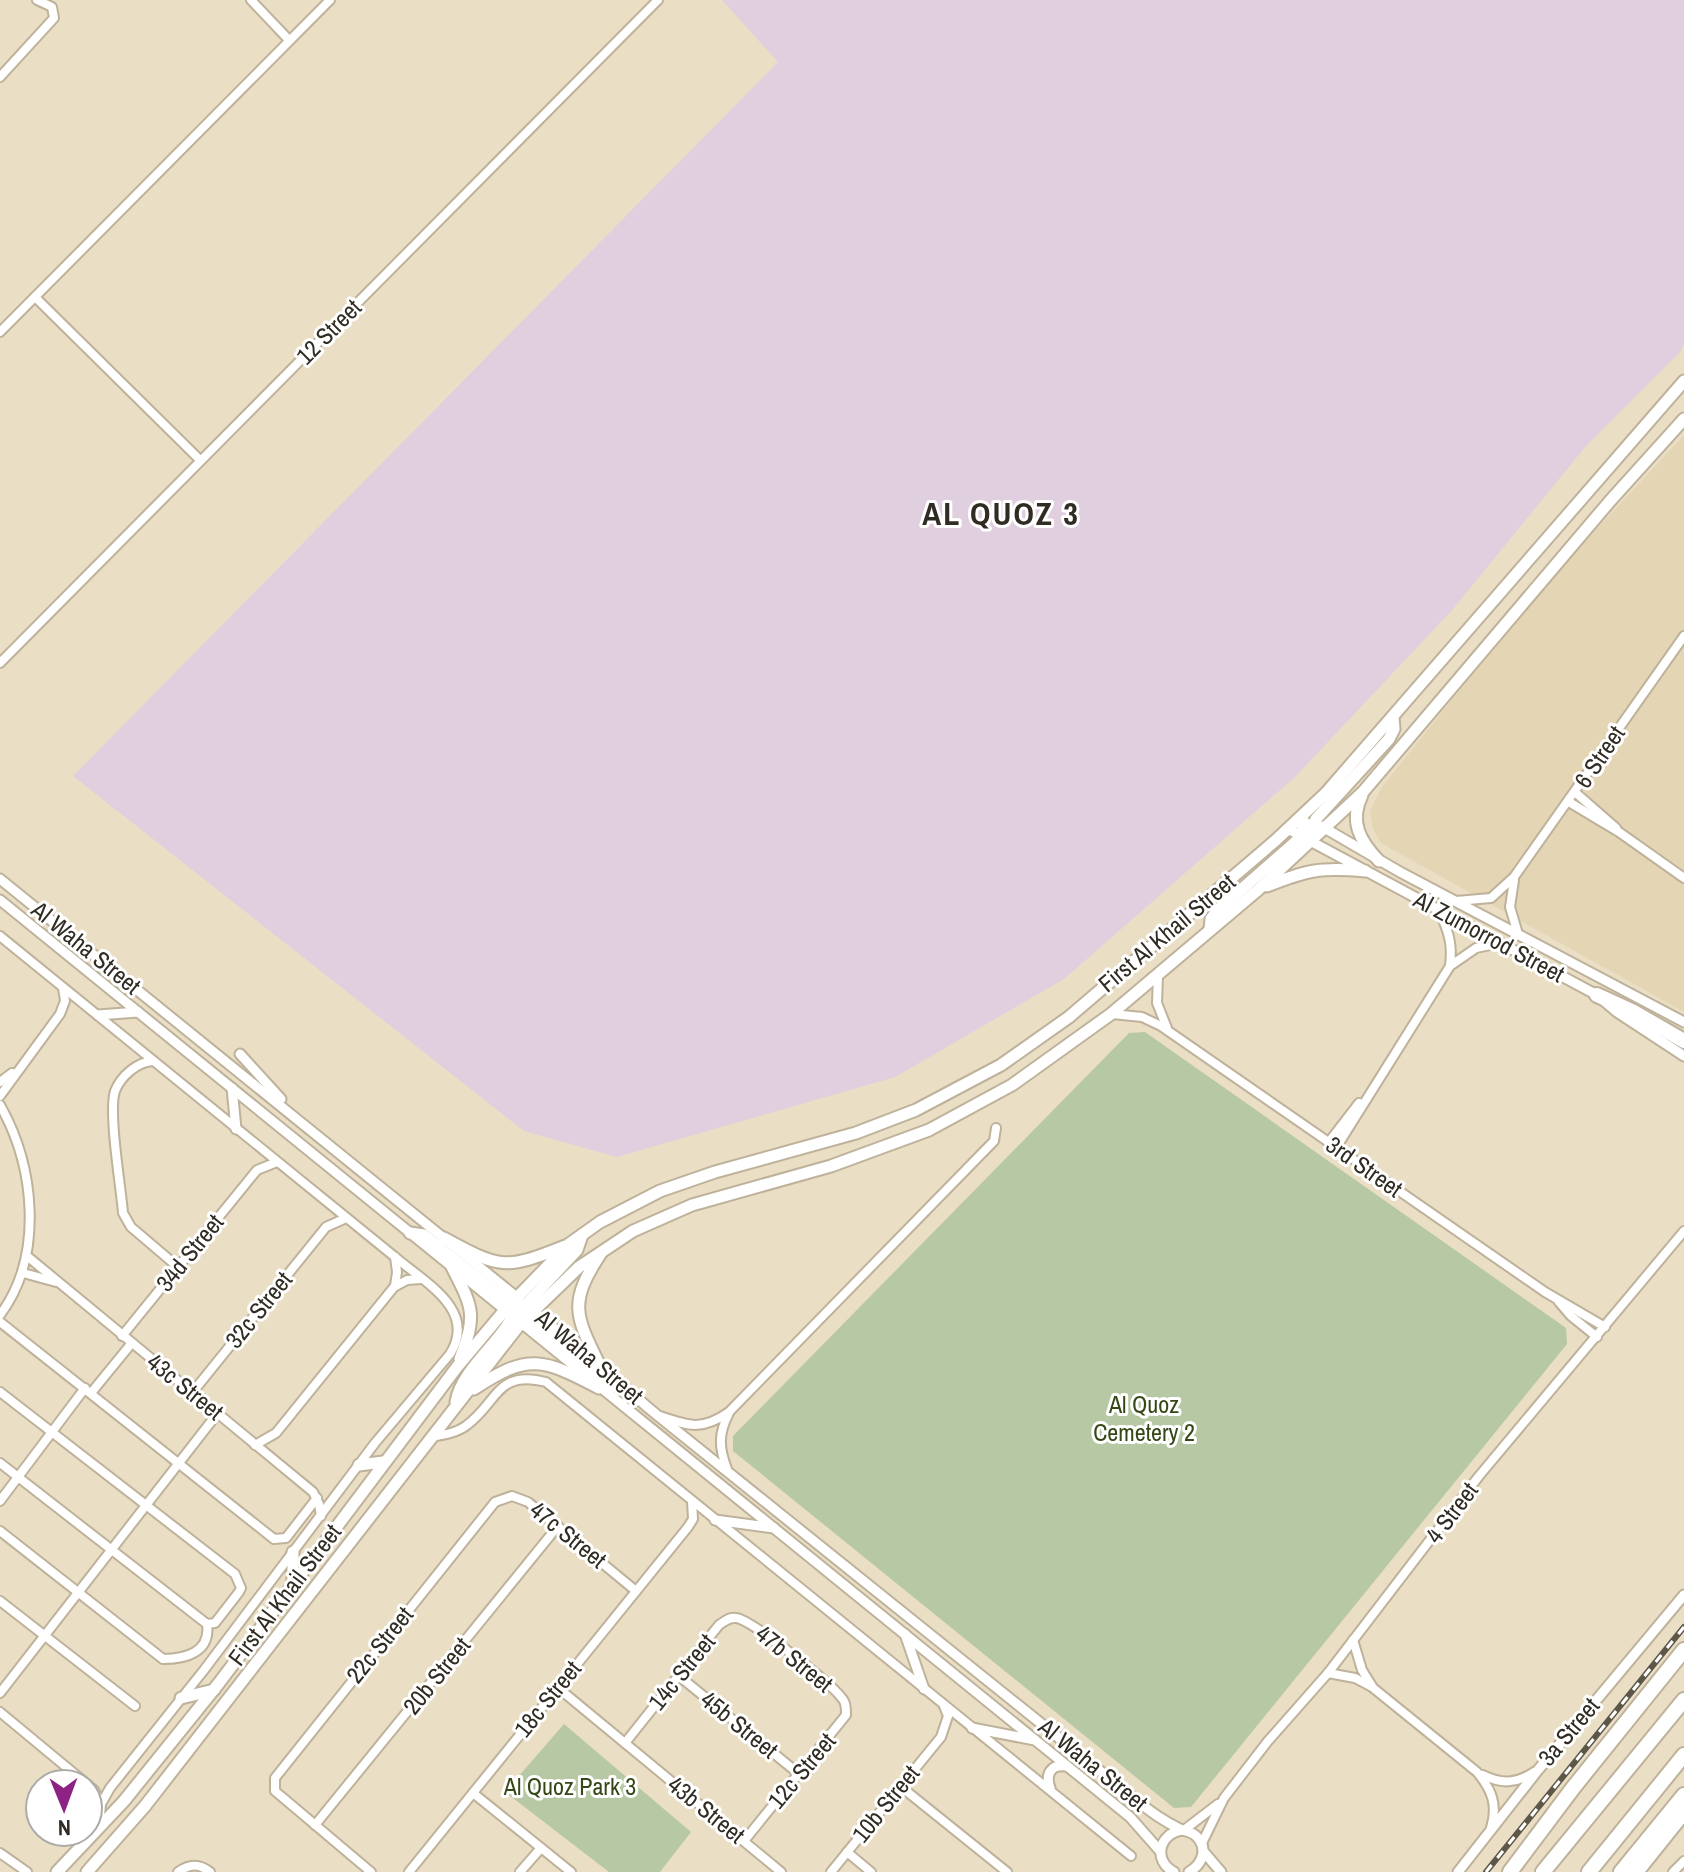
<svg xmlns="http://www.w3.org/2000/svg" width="1684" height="1872" viewBox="0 0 1684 1872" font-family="'Archivo Narrow',sans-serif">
  <rect width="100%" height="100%" fill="#eadec5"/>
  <polygon fill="#e4d5b5" points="1684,435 1684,1012 1381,843 1373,829 1370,811 1382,787 1462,687 1580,547"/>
  <polygon fill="#e0cfdf" points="722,0 1684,0 1684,344 1680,352 1586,446 1453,609 1295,777 1064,979 895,1077 617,1157 524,1131 73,776 778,62"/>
  <g fill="#b7c8a4">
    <polygon points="1145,1032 1566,1328 1567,1344 1191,1807 1174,1808 733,1451 733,1436 1129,1033"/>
    <polygon points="564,1724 691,1832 660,1872 609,1872 505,1792"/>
  </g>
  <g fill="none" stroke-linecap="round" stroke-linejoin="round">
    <defs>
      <g id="minor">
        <polyline points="251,0 289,40"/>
        <polyline points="0,77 54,18 52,7 37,0"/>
        <polyline points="35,297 200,460"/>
        <polyline points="0,332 330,0"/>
        <polyline points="0,663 658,0"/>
        <polyline points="1576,793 1616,828"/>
        <polyline points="1569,802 1619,832 1684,878"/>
        <polyline points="1514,880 1510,907 1518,934"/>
        <polyline points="1456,901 1491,898 1514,877 1684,636"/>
        <path d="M1439,911C1448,930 1453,944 1450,965"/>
        <path d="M0,936L395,1257C424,1282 478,1310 450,1354L375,1443L204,1670L110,1788L101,1804"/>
        <polyline points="1158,976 1157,1003 1167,1028"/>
        <polyline points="1112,1014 1142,1017 1161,1026 1545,1292 1605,1327"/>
        <path d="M153,1061C137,1062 121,1076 115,1091C108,1112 121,1187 123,1213L131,1227L178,1267"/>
        <polyline points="0,1082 12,1073"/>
        <polyline points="0,1096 60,1014 65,1001 63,988"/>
        <path d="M0,1105C35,1167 44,1256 0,1315"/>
        <polyline points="1329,1142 1359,1103"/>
        <polyline points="1336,1148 1450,966 1476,948 1500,943"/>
        <polyline points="27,1256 313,1492 319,1504 321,1516"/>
        <polyline points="23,1273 56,1282"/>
        <polyline points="395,1286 397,1272 395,1257"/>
        <polyline points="1559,1302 1571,1316 1597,1337"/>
        <polyline points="0,1322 274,1539 286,1538 317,1498"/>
        <polyline points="122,1336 257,1170 277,1162"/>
        <polyline points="0,1392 235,1574 241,1588 239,1592 215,1623 207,1624 0,1463"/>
        <polyline points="91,1393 131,1344"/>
        <polyline points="192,1393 326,1227 346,1218"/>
        <path d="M660,1416C689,1426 702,1431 729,1412L994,1141L996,1128"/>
        <path d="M431,1437C443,1435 457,1433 467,1425C498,1402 497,1369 546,1382L1131,1856"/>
        <polyline points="255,1445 276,1433 394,1287 407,1280 421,1279"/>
        <path d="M727,1469C719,1448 718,1434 729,1413"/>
        <polyline points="0,1501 85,1388"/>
        <path d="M0,1531L163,1659C186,1659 211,1652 207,1624"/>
        <polyline points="0,1601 135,1706"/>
        <polyline points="1353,1640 1362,1670 1372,1686"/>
        <path d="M1328,1673L1355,1678L1372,1687L1477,1772C1492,1790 1498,1805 1491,1828"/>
        <polyline points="679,1676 799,1774"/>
        <polyline points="557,1687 781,1872"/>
        <polyline points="0,1693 217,1414"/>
        <polyline points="0,1712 94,1790 101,1804 99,1828"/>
        <path d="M625,1743L719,1625C725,1621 729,1617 736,1618C751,1619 830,1683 841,1697C846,1702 846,1708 846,1715L744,1841"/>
        <path d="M1483,1775C1501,1784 1516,1784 1534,1772"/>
        <polyline points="900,1786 1007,1872"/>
        <polyline points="473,1793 571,1872"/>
        <polyline points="315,1825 558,1526"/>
        <polyline points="1184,1830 1218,1804"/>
        <polyline points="1202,1843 1224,1798 1268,1741 1328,1673 1479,1476 1684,1231"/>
        <polyline points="847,1852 871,1872"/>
        <polyline points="0,1853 27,1872"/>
        <path d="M178,1872C189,1864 199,1863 210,1872"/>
        <polyline points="371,1872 275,1791 275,1778 495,1502 512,1496 528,1502 636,1591"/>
        <polyline points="409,1872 688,1527 693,1519 692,1501"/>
        <polyline points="520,1872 541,1848"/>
        <polyline points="831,1872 941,1737 948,1716 944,1706"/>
        <polyline points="1673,1872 1684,1861"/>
      </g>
      <g id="tertiary">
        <polyline points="1321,826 1400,872 1684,1022"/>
        <polyline points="1288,829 1597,995 1617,1012 1684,1056"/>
        <polyline points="0,879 519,1299"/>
        <polyline points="0,900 1130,1817 1160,1851"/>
        <polyline points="98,1015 138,1012"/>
        <polyline points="240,1054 281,1099"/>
        <polyline points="232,1088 236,1129"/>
        <path d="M531,1309L657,1415L1140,1803C1152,1813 1164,1821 1178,1828C1183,1831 1190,1831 1195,1835C1209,1847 1203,1864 1189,1872"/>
        <polyline points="715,1520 774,1528"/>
        <polyline points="905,1634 924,1689"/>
        <polyline points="972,1728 1035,1740"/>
        <path d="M1050,1788C1045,1774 1051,1764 1066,1766"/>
        <polyline points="1203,1851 1221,1872"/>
        <path d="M1174,1872C1153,1861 1158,1834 1182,1830"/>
        <polyline points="1458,1872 1538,1770 1684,1595"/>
      </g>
      <g id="secondary">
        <path d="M1362,795C1349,822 1360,841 1379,861"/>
        <polyline points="1310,841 1311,830 1316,819 1389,739 1394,729 1393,717"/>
        <path d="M1267,886C1307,870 1321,867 1365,871"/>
        <polyline points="1210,929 1211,919 1218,910 1299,839 1305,823"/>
        <polyline points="410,1233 424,1235 510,1304 533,1310"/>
        <path d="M444,1238C501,1269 505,1270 565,1246"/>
        <path d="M452,1267C473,1308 477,1314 460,1359"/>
        <polyline points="519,1312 577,1250 582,1235"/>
        <polyline points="520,1313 614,1387 625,1388"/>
        <path d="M600,1366C575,1315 568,1303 601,1253"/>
        <path d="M474,1389C529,1352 543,1359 599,1388"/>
        <path d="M456,1402C462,1365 513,1335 517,1302"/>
        <polyline points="359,1465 383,1462"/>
        <polyline points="293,1586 293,1552"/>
        <polyline points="181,1698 214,1690"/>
        <polyline points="57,1872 124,1801 219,1683 457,1367 504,1311 569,1244 600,1222 660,1191 715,1172 856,1133 916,1110 1001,1065 1069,1017 1276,840 1326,793 1684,381"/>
        <polyline points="87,1872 145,1806 520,1324 579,1267 633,1231 692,1205 831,1166 929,1130 1012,1085 1111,1014 1259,889 1363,792 1610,501 1684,419"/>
      </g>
      <g id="motorway">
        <polyline points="1597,995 1632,1011 1684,1041"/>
        <polyline points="1510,1872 1573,1788 1684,1650"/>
        <polyline points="1543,1872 1684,1700"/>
        <polyline points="1589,1872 1684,1755"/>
        <polyline points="1621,1872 1684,1795"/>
        <polyline points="1636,1872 1684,1812"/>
      </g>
    </defs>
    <use href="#minor" stroke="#beb29b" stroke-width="12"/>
    <use href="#tertiary" stroke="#beb29b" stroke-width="13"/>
    <use href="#secondary" stroke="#beb29b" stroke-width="15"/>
    <use href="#motorway" stroke="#beb29b" stroke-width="18"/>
    <use href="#minor" stroke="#fff" stroke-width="8"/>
    <use href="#tertiary" stroke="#fff" stroke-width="9"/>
    <use href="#secondary" stroke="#fff" stroke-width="11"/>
    <use href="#motorway" stroke="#fff" stroke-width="14"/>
    <defs>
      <polyline id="rail" points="1486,1872 1684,1627"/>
    </defs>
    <use href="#rail" stroke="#5d574a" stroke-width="6"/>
    <use href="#rail" stroke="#fff" stroke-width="3" stroke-dasharray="9" stroke-linecap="butt"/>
  </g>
  <g text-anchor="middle" stroke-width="6" stroke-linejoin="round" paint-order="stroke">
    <g font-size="24" fill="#302c23" stroke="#fff">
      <text transform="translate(329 332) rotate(-45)" y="8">12 Street</text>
      <text transform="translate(1600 757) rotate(-56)" y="8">6 Street</text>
      <text transform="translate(1167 933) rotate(-40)" y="8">First Al Khail Street</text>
      <text transform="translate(1489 937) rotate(28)" y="8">Al Zumorrod Street</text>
      <text transform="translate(86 948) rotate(39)" y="8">Al Waha Street</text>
      <text transform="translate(1364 1167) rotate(35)" y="8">3rd Street</text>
      <text transform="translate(190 1253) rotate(-51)" y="8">34d Street</text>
      <text transform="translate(259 1310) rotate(-51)" y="8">32c Street</text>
      <text transform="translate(589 1357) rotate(40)" y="8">Al Waha Street</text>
      <text transform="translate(185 1387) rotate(39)" y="8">43c Street</text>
      <text transform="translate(1452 1513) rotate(-53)" y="8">4 Street</text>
      <text transform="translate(568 1535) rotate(39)" y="8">47c Street</text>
      <text transform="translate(285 1595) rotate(-53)" y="8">First Al Khail Street</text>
      <text transform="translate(380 1645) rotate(-51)" y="8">22c Street</text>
      <text transform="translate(794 1659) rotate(39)" y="8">47b Street</text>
      <text transform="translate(682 1672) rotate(-51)" y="8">14c Street</text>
      <text transform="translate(437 1676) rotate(-51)" y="8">20b Street</text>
      <text transform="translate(548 1699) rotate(-51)" y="8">18c Street</text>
      <text transform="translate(739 1725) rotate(39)" y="8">45b Street</text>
      <text transform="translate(1569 1732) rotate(-50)" y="8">3a Street</text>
      <text transform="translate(1093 1765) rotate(39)" y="8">Al Waha Street</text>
      <text transform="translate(802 1771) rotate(-50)" y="8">12c Street</text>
      <text transform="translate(886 1804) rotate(-51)" y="8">10b Street</text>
      <text transform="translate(706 1810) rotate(39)" y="8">43b Street</text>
    </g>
    <g font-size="24" fill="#344714" stroke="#fff">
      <text x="1144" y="1413">Al Quoz<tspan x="1144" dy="28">Cemetery 2</tspan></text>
      <text x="570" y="1795">Al Quoz Park 3</text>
    </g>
    <g font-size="32" font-weight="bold" letter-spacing="2" fill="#302c23" stroke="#fff">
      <text x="1001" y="525">AL QUOZ 3</text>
    </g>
  </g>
  <g transform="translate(64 1808) rotate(179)"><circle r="38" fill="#ffffff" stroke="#acaba7" stroke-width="2"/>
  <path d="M0-6L14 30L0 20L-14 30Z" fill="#8e2184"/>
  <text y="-12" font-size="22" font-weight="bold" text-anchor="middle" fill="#302c23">N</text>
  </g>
</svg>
